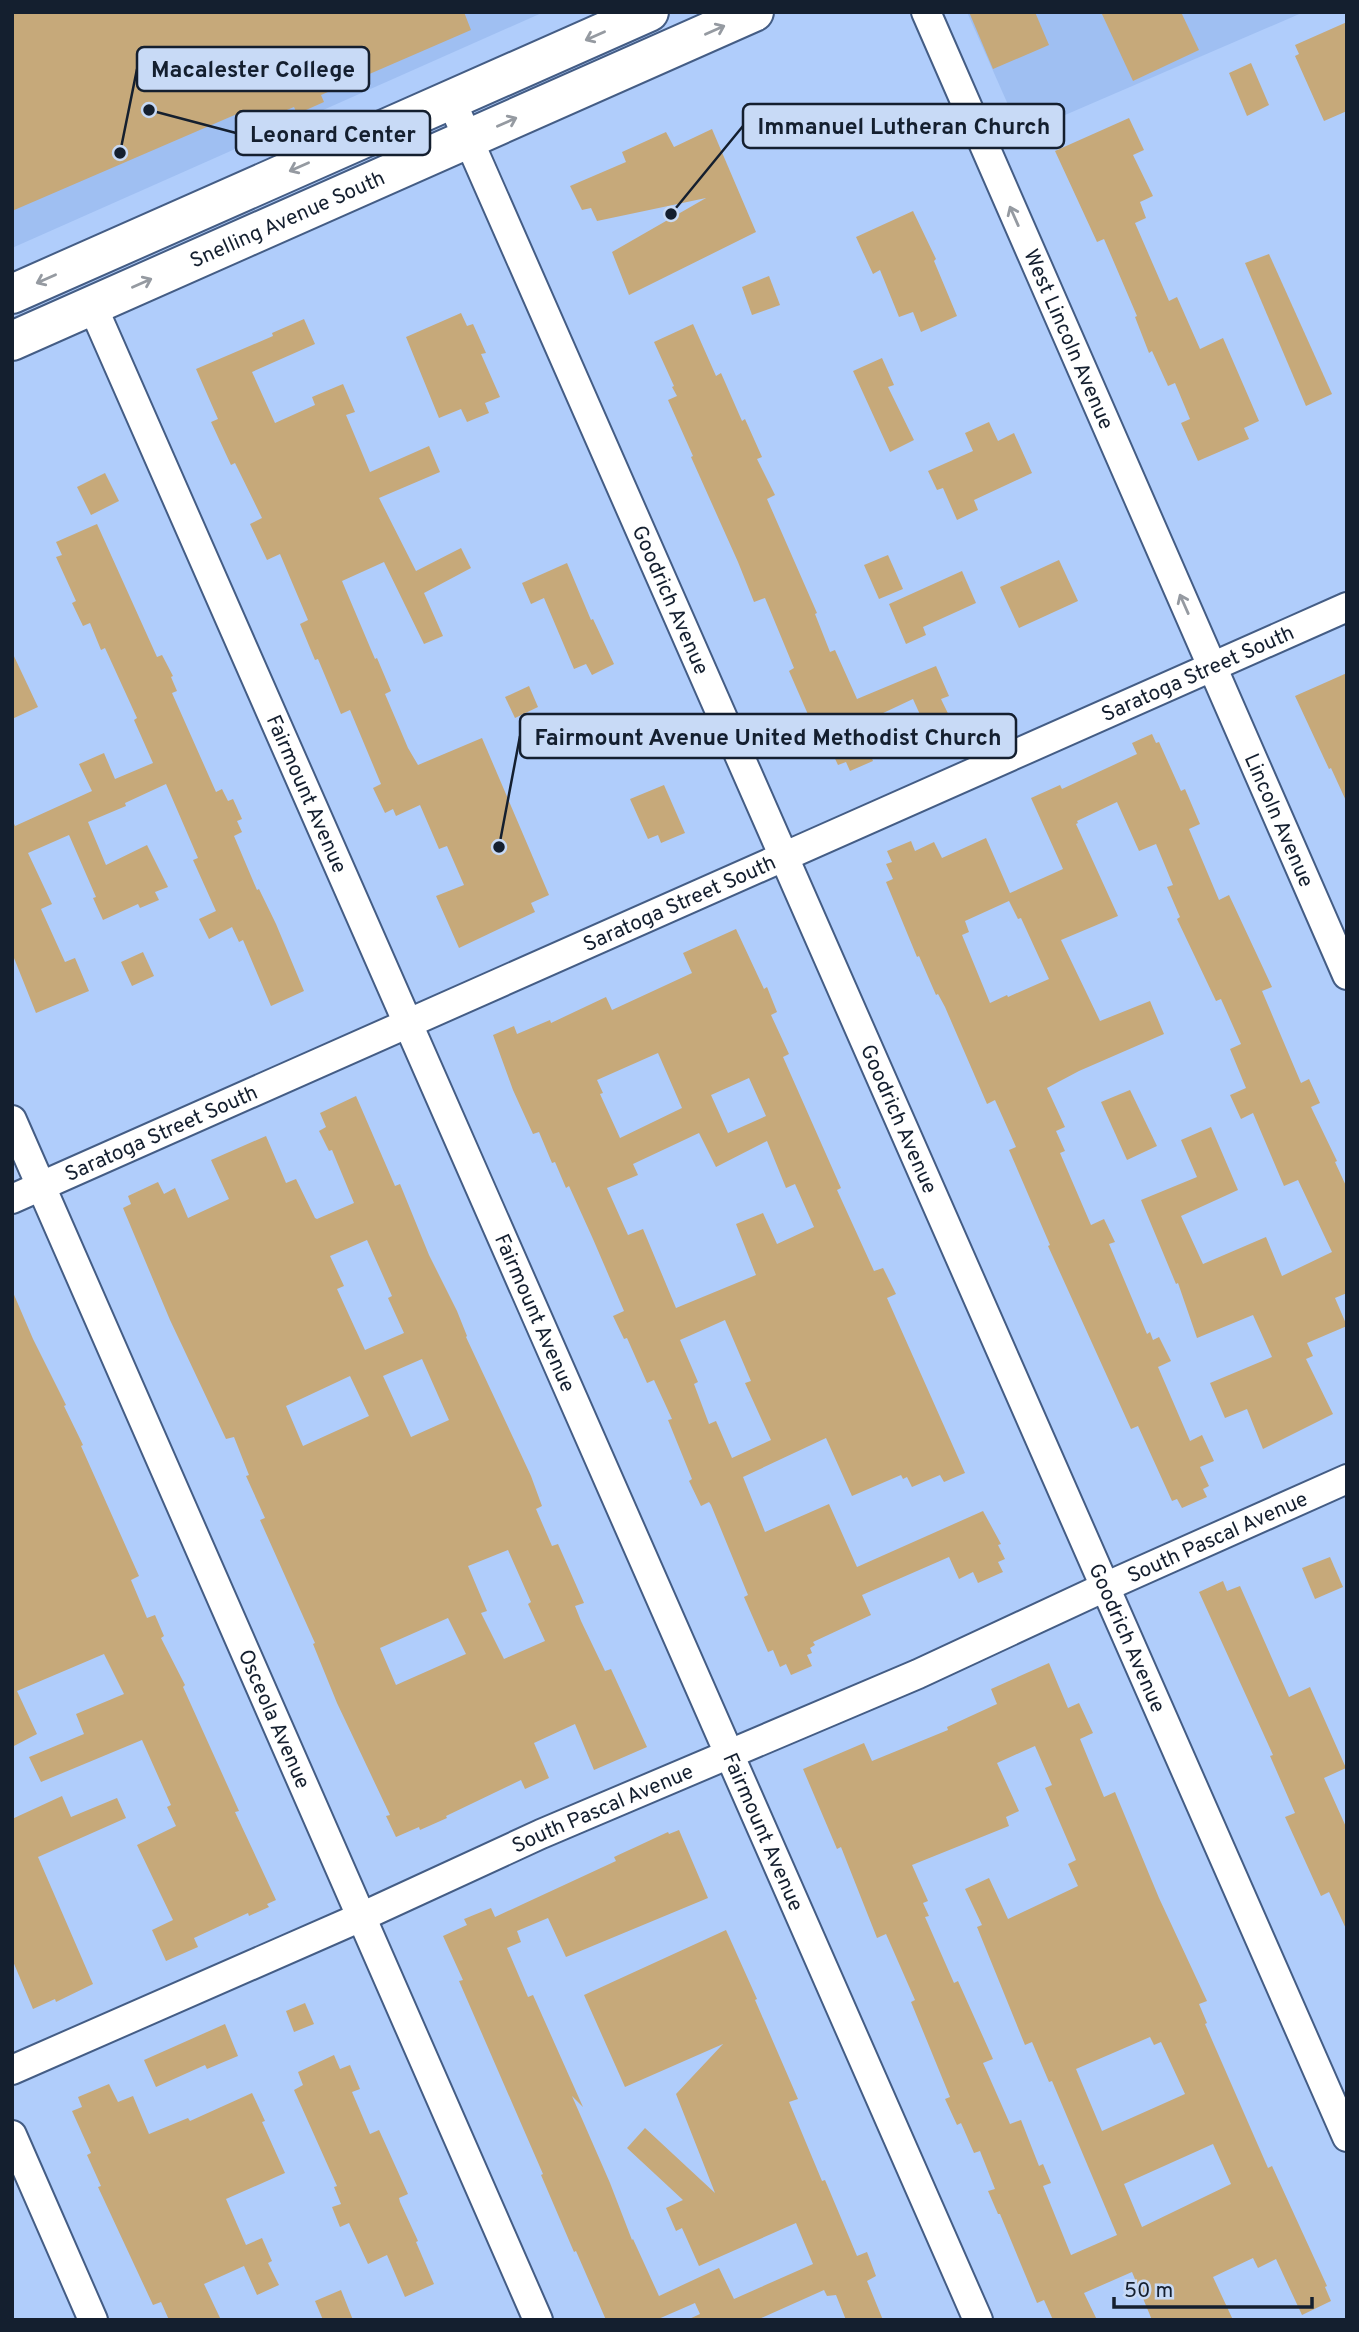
<svg xmlns="http://www.w3.org/2000/svg" width="1359" height="2332" viewBox="0 0 1359 2332" font-family="Overpass,sans-serif">
  <rect width="100%" height="100%" fill="#b0cdfb"/>
  <g fill="#9fbff2">
    <polygon points="12,12 544,12 12,248"/>
    <polygon points="967,12 1304,12 1021,134"/>
  </g>
  <g fill="#c6a97a" fill-rule="evenodd">
    <polygon points="12,12 464,12 471,30 321,95 324,102 297,114 294,107 244,128 237,114 12,211"/>
    <polygon points="969,12 1035,12 1049,45 993,69"/>
    <polygon points="1101,12 1181,12 1199,50 1133,81"/>
    <polygon points="1347,22 1347,111 1324,121 1295,56 1299,54 1295,45"/>
    <polygon points="1251,63 1269,105 1247,116 1229,73"/>
    <polygon points="1129,118 1144,150 1133,155 1153,196 1140,202 1146,218 1135,223 1169,301 1177,297 1200,349 1223,338 1259,421 1244,428 1249,439 1198,461 1181,423 1190,419 1175,383 1168,386 1152,351 1149,353 1135,317 1137,316 1104,239 1097,242 1055,151"/>
    <polygon points="712,129 756,232 629,295 612,252 706,198 597,221 591,208 582,210 570,186 626,162 622,152 666,132 674,147"/>
    <polygon points="913,211 936,259 934,261 957,316 921,332 913,312 899,317 880,270 873,274 856,237"/>
    <polygon points="1269,254 1332,394 1306,406 1245,263"/>
    <polygon points="769,276 780,305 752,315 742,287"/>
    <polygon points="461,313 467,326 473,324 486,353 481,354 500,397 485,403 489,413 467,422 461,409 439,418 406,337"/>
    <polygon points="304,319 315,344 252,372 275,423 315,405 312,397 343,384 355,412 346,415 370,472 429,446 440,472 379,498 416,571 461,548 471,568 424,593 443,636 424,644 384,562 342,581 375,659 377,658 391,691 385,694 408,748 418,765 482,738 549,895 531,903 535,912 459,948 436,896 464,885 447,846 439,849 420,805 396,816 393,809 385,813 373,788 381,784 350,710 341,714 318,659 315,660 300,624 308,620 280,554 267,560 250,524 262,518 235,463 231,465 211,422 218,419 196,369 273,336 272,333"/>
    <polygon points="693,324 716,376 721,373 742,421 745,419 762,457 757,459 775,495 767,499 817,613 815,614 830,652 835,650 857,699 936,666 949,696 941,699 955,728 931,739 913,699 864,722 876,748 869,751 873,761 850,771 846,762 838,765 830,748 824,751 789,671 794,668 765,598 754,602 738,562 691,457 693,456 668,400 677,396 672,387 674,386 654,342"/>
    <polygon points="882,358 894,385 888,387 914,440 890,452 853,371"/>
    <polygon points="989,422 998,441 1014,433 1032,473 974,500 978,510 957,520 943,488 937,490 928,471 973,451 965,433"/>
    <polygon points="105,473 119,501 91,515 77,487"/>
    <polygon points="97,524 157,657 162,655 173,676 171,677 177,691 172,693 216,792 222,789 228,801 233,799 242,819 237,821 242,832 234,836 257,890 259,889 276,924 304,991 271,1006 243,940 239,942 232,927 209,939 199,919 216,911 193,860 198,858 166,784 125,803 126,806 88,822 106,865 147,845 168,887 155,892 159,900 140,908 138,904 103,920 93,898 96,897 69,835 28,853 52,904 41,909 65,962 75,958 89,991 36,1013 12,953 12,819 15,826 92,791 79,764 104,753 115,779 153,763 134,720 137,718 105,648 101,650 90,623 83,626 72,603 76,601 56,557 62,555 56,542"/>
    <polygon points="888,555 903,589 879,599 864,565"/>
    <polygon points="1059,560 1078,601 1019,628 1000,587"/>
    <polygon points="567,563 591,620 593,619 614,664 592,675 586,664 574,669 544,598 531,604 522,583"/>
    <polygon points="962,571 976,603 923,627 926,635 906,644 889,604"/>
    <polygon points="12,652 38,707 12,719"/>
    <polygon points="1347,673 1347,803 1331,768 1329,769 1295,696"/>
    <polygon points="529,686 538,707 515,718 505,697"/>
    <path d="M1152,734L1156,743L1159,742L1181,791L1185,789L1200,824L1189,829L1219,900L1229,895L1272,987L1262,991L1301,1083L1309,1079L1320,1103L1311,1107L1337,1161L1335,1162L1347,1188V1293L1335,1298L1347,1326L1307,1343L1313,1356L1306,1359L1333,1414L1263,1449L1247,1409L1225,1418L1210,1383L1272,1357L1253,1315L1197,1338L1178,1283L1176,1284L1141,1200L1197,1177L1181,1140L1211,1127L1238,1190L1181,1216L1203,1264L1266,1237L1282,1276L1332,1252L1298,1180L1284,1186L1253,1113L1241,1119L1230,1095L1246,1088L1230,1049L1241,1044L1221,999L1216,1001L1177,919L1180,917L1167,887L1173,885L1156,844L1139,851L1117,802L1077,821L1078,823L1076,824L1118,916L1061,940L1100,1021L1150,1001L1164,1034L1079,1071L1047,1088L1065,1127L1056,1131L1065,1151L1060,1153L1091,1225L1104,1219L1115,1242L1109,1244L1147,1334L1150,1332L1153,1340L1159,1337L1171,1361L1158,1367L1190,1441L1202,1435L1214,1461L1200,1467L1209,1486L1203,1489L1207,1497L1182,1508L1177,1499L1172,1501L1138,1426L1131,1429L1048,1246L1050,1245L1009,1150L1016,1147L995,1100L987,1104L945,1007L938,994L936,995L919,956L917,957L886,882L893,879L886,864L892,862L887,851L911,841L915,851L934,842L942,858L986,838L1010,893L1063,869L1031,798L1060,785L1062,789L1137,754L1132,743ZM1009,901L1018,919L1021,918L1049,979L1008,997L1007,995L990,1003L962,935L969,932L965,921Z"/>
    <polygon points="664,785 685,833 661,843 658,835 648,839 630,799"/>
    <path d="M736,929L764,989L767,987L777,1012L771,1015L789,1054L783,1057L841,1188L837,1190L874,1271L883,1268L896,1294L887,1298L965,1473L944,1482L940,1475L912,1487L907,1477L903,1479L901,1475L852,1496L826,1438L743,1477L765,1532L829,1504L857,1567L983,1511L1001,1544L998,1545L1005,1559L998,1562L1003,1572L978,1583L973,1572L959,1579L949,1557L862,1595L871,1615L813,1642L815,1645L810,1648L812,1653L807,1655L812,1666L791,1675L786,1664L780,1667L773,1650L768,1652L744,1597L748,1595L711,1505L709,1502L701,1506L689,1481L692,1479L668,1420L672,1419L654,1380L647,1383L627,1338L624,1339L613,1316L624,1311L593,1239L569,1186L566,1188L555,1162L552,1163L539,1132L533,1134L513,1090L493,1035L514,1026L517,1034L550,1020L551,1023L606,997L612,1010L692,973L683,953ZM658,1053L682,1108L620,1138L600,1094L603,1093L597,1080ZM749,1078L766,1116L728,1133L711,1095ZM699,1133L716,1167L767,1141L786,1188L795,1184L814,1227L777,1244L763,1213L736,1224L756,1275L676,1308L643,1229L628,1235L607,1188L638,1175L633,1164ZM725,1320L751,1381L745,1383L771,1440L732,1458L716,1421L709,1424L694,1384L698,1382L680,1340Z"/>
    <polygon points="143,952 154,976 132,986 121,962"/>
    <polygon points="1130,1090 1157,1146 1127,1160 1101,1102"/>
    <path d="M356,1096L395,1186L400,1184L429,1255L457,1311L467,1336L466,1337L531,1476L542,1506L536,1509L552,1546L558,1544L584,1603L575,1606L581,1621L605,1671L611,1669L647,1747L594,1770L575,1724L534,1743L549,1778L525,1789L521,1780L446,1816L447,1818L420,1830L419,1827L396,1837L386,1816L390,1815L337,1703L313,1644L315,1643L260,1520L265,1518L246,1476L249,1475L234,1437L226,1439L170,1320L123,1208L131,1204L128,1196L158,1182L164,1194L175,1188L188,1218L229,1199L211,1160L266,1136L286,1183L296,1179L315,1218L317,1219L354,1203L332,1150L329,1151L319,1131L326,1127L320,1113ZM367,1240L392,1296L388,1298L404,1333L365,1350L337,1289L344,1286L330,1256ZM422,1359L449,1420L411,1437L383,1376ZM350,1376L369,1416L303,1446L286,1406ZM508,1550L531,1602L528,1604L545,1641L504,1659L481,1613L487,1611L468,1566ZM448,1618L466,1654L396,1685L380,1648Z"/>
    <polygon points="12,1290 33,1339 66,1405 64,1406 83,1445 81,1446 139,1576 131,1580 147,1618 155,1615 164,1636 161,1638 185,1685 183,1687 239,1811 235,1812 276,1900 267,1904 269,1907 249,1916 248,1913 194,1938 198,1947 166,1961 152,1930 173,1920 137,1845 176,1826 167,1807 171,1805 142,1740 41,1782 29,1757 84,1734 76,1714 124,1694 104,1654 17,1691 37,1734 12,1747"/>
    <polygon points="1330,1557 1343,1587 1315,1599 1302,1568"/>
    <polygon points="1223,1581 1227,1591 1240,1586 1289,1697 1310,1687 1346,1768 1324,1778 1347,1829 1347,1931 1329,1892 1321,1896 1285,1817 1295,1813 1270,1756 1273,1755 1199,1592"/>
    <path d="M1049,1663L1068,1708L1079,1703L1093,1733L1080,1739L1104,1797L1115,1792L1159,1898L1207,2001L1199,2004L1207,2023L1205,2024L1268,2168L1272,2166L1327,2286L1325,2287L1331,2301L1302,2315L1276,2259L1258,2268L1253,2258L1213,2277L1233,2320H1152L1132,2272L1084,2293L1097,2320H1053L1044,2300L1037,2303L1000,2214H998L988,2191L995,2189L980,2151L974,2153L961,2123L957,2125L945,2099L950,2097L911,2002L915,2000L886,1934L877,1938L841,1847L837,1849L803,1769L864,1743L872,1761L948,1730L947,1727L997,1704L991,1689ZM1035,1746L1052,1785L1045,1788L1076,1860L1068,1864L1078,1886L1008,1919L989,1878L965,1889L982,1925L977,1927L1025,2045L1032,2042L1049,2082L1052,2081L1117,2235L1071,2255L1043,2186L1051,2183L1043,2164L1039,2166L1021,2120L1010,2124L983,2063L993,2059L958,1981L954,1983L925,1917L929,1916L923,1903L928,1901L912,1865L1009,1826L1006,1817L1019,1811L997,1763ZM1150,2037L1154,2045L1161,2042L1185,2094L1102,2131L1076,2069ZM1213,2144L1231,2184L1142,2227L1124,2184Z"/>
    <polygon points="62,1796 71,1817 117,1798 126,1818 38,1857 93,1984 56,2002 55,1999 33,2009 12,1959 12,1819"/>
    <polygon points="679,1830 708,1898 566,1957 548,1918 517,1931 521,1942 507,1948 528,1997 533,1995 583,2107 572,2096 610,2183 632,2240 633,2239 659,2296 719,2268 734,2299 813,2264 796,2223 699,2266 682,2228 676,2231 666,2208 683,2200 627,2148 645,2128 715,2193 676,2094 723,2044 625,2087 584,1995 726,1930 757,1999 755,2000 798,2099 789,2102 822,2181 825,2180 857,2256 867,2252 876,2276 867,2281 883,2320 846,2320 836,2295 827,2296 824,2290 757,2320 687,2320 700,2314 695,2303 656,2320 606,2320 576,2251 574,2252 541,2175 543,2174 459,1981 463,1980 443,1936 467,1925 464,1919 491,1908 495,1917 616,1861 614,1857 668,1832 669,1834"/>
    <polygon points="305,2003 314,2024 294,2032 286,2011"/>
    <polygon points="225,2024 238,2056 207,2069 205,2065 156,2087 144,2060"/>
    <polygon points="334,2055 340,2069 350,2065 360,2089 352,2092 370,2134 379,2130 408,2194 399,2198 400,2202 418,2241 416,2242 434,2284 405,2297 387,2255 368,2264 349,2223 340,2227 332,2207 341,2204 334,2187 337,2186 294,2090 303,2085 298,2072"/>
    <polygon points="109,2084 118,2102 133,2096 149,2134 188,2118 190,2121 252,2093 265,2121 262,2122 285,2173 226,2199 246,2245 262,2238 272,2261 268,2263 279,2285 257,2295 244,2266 204,2284 221,2320 169,2320 161,2302 153,2305 98,2187 101,2186 87,2155 91,2153 72,2111 82,2107 78,2097"/>
    <polygon points="341,2290 353,2320 323,2320 315,2301"/>
  </g>
  <g fill="none" stroke-linecap="round" stroke-linejoin="round">
    <defs>
      <g id="street">
        <path id="s1" d="M926,12L1347,975"/>
        <path id="s2" d="M451,100L1347,2137"/>
        <path id="s3" d="M92,305L978,2320"/>
        <path id="s4" d="M12,1120L538,2320"/>
        <path id="s5" d="M12,1199L1347,607"/>
        <path id="s6" d="M12,2070L361,1917L541,1834L918,1674L1105,1587L1347,1479"/>
        <polyline points="12,2135 93,2320"/>
      </g>
      <g id="primary">
        <polyline points="12,294 649,12"/>
        <path id="s7" d="M12,341L754,12"/>
      </g>
    </defs>
    <use href="#street" stroke="#445d85" stroke-width="32"/>
    <use href="#primary" stroke="#445d85" stroke-width="42"/>
    <use href="#street" stroke="#fff" stroke-width="28"/>
    <use href="#primary" stroke="#fff" stroke-width="38"/>
  </g>
  <defs><path id="oneway-shaft" d="M-6 0H5M1.5-3L5.5 0L1.5 3" fill="none" stroke-width="1.6" stroke-linecap="round" stroke-linejoin="round" transform="scale(1.75)"/></defs>
  <g stroke="#959aa1">
    <use href="#oneway-shaft" transform="translate(715 30) rotate(-24)"/>
    <use href="#oneway-shaft" transform="translate(595 36) rotate(156)"/>
    <use href="#oneway-shaft" transform="translate(507 122) rotate(-24)"/>
    <use href="#oneway-shaft" transform="translate(299 167) rotate(156)"/>
    <use href="#oneway-shaft" transform="translate(1014 216) rotate(-114)"/>
    <use href="#oneway-shaft" transform="translate(46 279) rotate(156)"/>
    <use href="#oneway-shaft" transform="translate(142 283) rotate(-24)"/>
    <use href="#oneway-shaft" transform="translate(1184 604) rotate(-114)"/>
  </g>
  <g text-anchor="middle" stroke-width="7" stroke-linejoin="round" paint-order="stroke">
    <g font-size="21" fill="#141f2f" stroke="#c8daf6">
      <text dy="7" stroke="none"><textPath href="#s7" startOffset="301">Snelling Avenue South</textPath></text>
      <text dy="7" stroke="none"><textPath href="#s1" startOffset="357">West Lincoln Avenue</textPath></text>
      <text dy="7" stroke="none"><textPath href="#s2" startOffset="546">Goodrich Avenue</textPath></text>
      <text dy="7" stroke="none"><textPath href="#s5" startOffset="1297">Saratoga Street South</textPath></text>
      <text dy="7" stroke="none"><textPath href="#s3" startOffset="534">Fairmount Avenue</textPath></text>
      <text dy="7" stroke="none"><textPath href="#s1" startOffset="882">Lincoln Avenue</textPath></text>
      <text dy="7" stroke="none"><textPath href="#s5" startOffset="730">Saratoga Street South</textPath></text>
      <text dy="7" stroke="none"><textPath href="#s2" startOffset="1113">Goodrich Avenue</textPath></text>
      <text dy="7" stroke="none"><textPath href="#s5" startOffset="163">Saratoga Street South</textPath></text>
      <text dy="7" stroke="none"><textPath href="#s3" startOffset="1101">Fairmount Avenue</textPath></text>
      <text dy="7" stroke="none"><textPath href="#s6" startOffset="1318">South Pascal Avenue</textPath></text>
      <text dy="7" stroke="none"><textPath href="#s2" startOffset="1680">Goodrich Avenue</textPath></text>
      <text dy="7" stroke="none"><textPath href="#s4" startOffset="654">Osceola Avenue</textPath></text>
      <text dy="7" stroke="none"><textPath href="#s6" startOffset="646">South Pascal Avenue</textPath></text>
      <text dy="7" stroke="none"><textPath href="#s3" startOffset="1668">Fairmount Avenue</textPath></text>
    </g>
  </g>
  <path fill="none" stroke="#141f2f" stroke-width="2.5" d="M120 153L137 69M671 214L743 126M149 110L236 133M499 847L520 736"/>
  <g fill="#141f2f" stroke="#c8daf6" stroke-width="2.5">
    <circle cx="120" cy="153" r="7"/>
    <circle cx="671" cy="214" r="7"/>
    <circle cx="149" cy="110" r="7"/>
    <circle cx="499" cy="847" r="7"/>
  </g>
  <g fill="#c8daf6" stroke="#141f2f" stroke-width="2.5">
    <rect x="137" y="47" width="232" height="44" rx="7"/>
    <rect x="743" y="104" width="321" height="44" rx="7"/>
    <rect x="236" y="111" width="194" height="44" rx="7"/>
    <rect x="520" y="714" width="496" height="44" rx="7"/>
  </g>
  <g font-size="23" text-anchor="middle" font-weight="bold" fill="#141f2f">
    <text x="253" y="77">Macalester College</text>
    <text x="904" y="134">Immanuel Lutheran Church</text>
    <text x="333" y="142">Leonard Center</text>
    <text x="768" y="745">Fairmount Avenue United Methodist Church</text>
  </g>
  <rect width="1359" height="2332" fill="none" stroke="#141f2f" stroke-width="28"/>
  <path d="M1114 2297v10h198v-10" fill="none" stroke="#141f2f" stroke-width="3.5"/>
  <text x="1124" y="2297" font-size="21" fill="#141f2f" stroke="#c8daf6" stroke-width="5" paint-order="stroke">50 m</text>
</svg>
